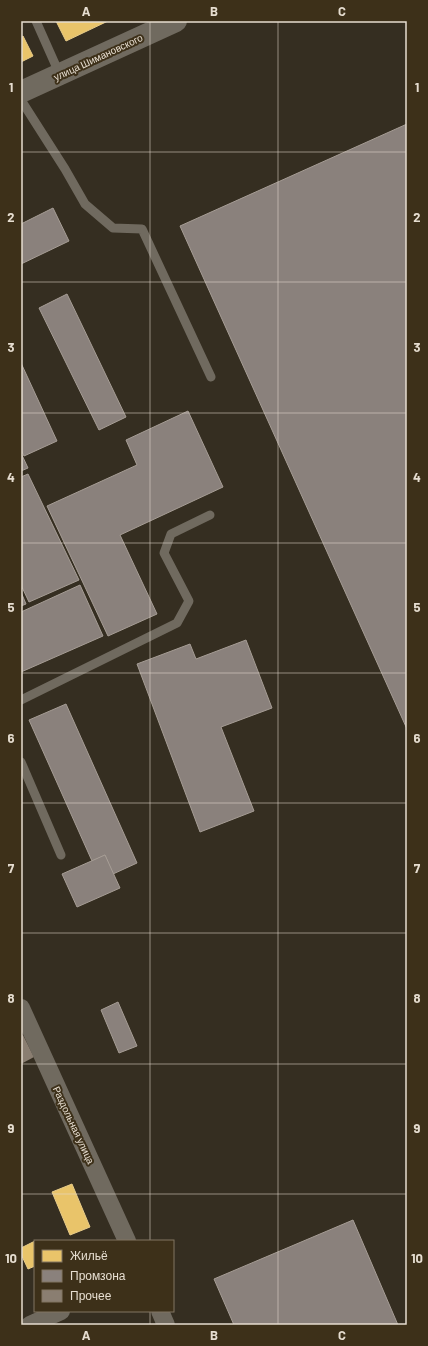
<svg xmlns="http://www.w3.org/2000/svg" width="428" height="1346" viewBox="0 0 428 1346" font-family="Barlow,sans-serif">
  <rect width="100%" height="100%" fill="#352e21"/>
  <g fill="#e9c46a" stroke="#e8cc89">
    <polygon points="56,21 108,21 66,41"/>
    <polygon points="23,36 33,56 21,62 21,37"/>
    <polygon points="72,1184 90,1227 70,1235 52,1192"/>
    <polygon points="35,1241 35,1266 28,1269 21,1254 21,1248"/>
  </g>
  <g fill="#8a817c" stroke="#a69d95">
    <polygon points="407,124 407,729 180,226"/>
    <polygon points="53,208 69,241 21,264 21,224"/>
    <polygon points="67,294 126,417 99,430 39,308"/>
    <polygon points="21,363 57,441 24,456 21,450"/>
    <polygon points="188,411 223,487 120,535 157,614 108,636 47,506 137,465 126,440"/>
    <polygon points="21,453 28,468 21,471"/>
    <polygon points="28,474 79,580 29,602 21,585 21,477"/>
    <polygon points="80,585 103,636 21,672 21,612"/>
    <polygon points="21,592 26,604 21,606"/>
    <polygon points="246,640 272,708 221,727 254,811 200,832 137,664 190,644 196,659"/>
    <polygon points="66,704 137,863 113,874 105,855 92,861 29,720"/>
    <polygon points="105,855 120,888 77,907 62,874"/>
    <polygon points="118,1002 137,1046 119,1053 101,1010"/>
    <polygon points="353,1220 398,1325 234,1325 214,1279"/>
  </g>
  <polygon fill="#8a7e71" points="23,1035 34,1057 21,1064 21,1036"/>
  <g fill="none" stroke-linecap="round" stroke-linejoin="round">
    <g stroke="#706a5f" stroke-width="9">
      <polyline points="36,21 60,75"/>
      <polyline points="21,100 65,169 85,204 113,228 142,229 211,377"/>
      <polyline points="21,700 177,623 189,601 164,553 171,534 210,515"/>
      <polyline points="21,762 61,855"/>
    </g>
    <g stroke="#706a5f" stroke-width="18">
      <polyline points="21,1008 127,1241"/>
      <polyline points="160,1311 166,1325"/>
      <polyline points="30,1325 61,1311"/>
    </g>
    <polyline stroke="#706a5f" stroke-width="22" points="21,92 176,21"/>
  </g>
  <path fill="none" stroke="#e6ddd0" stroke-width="1" stroke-opacity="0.55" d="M150,21V1241M278,21V1325M21,152H407M21,282H407M21,413H407M21,543H407M21,673H407M21,803H407M21,933H407M21,1064H407M21,1194H407M150,1311V1325"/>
  <g text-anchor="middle" stroke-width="4" stroke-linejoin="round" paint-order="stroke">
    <g font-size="10" fill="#e6ddd0" stroke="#3d3019">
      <text transform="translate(98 57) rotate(-25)" y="4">улица Шимановского</text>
      <text transform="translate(74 1125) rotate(65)" y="4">Раздольная улица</text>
    </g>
  </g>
  <rect width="428" height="1346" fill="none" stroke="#3d3019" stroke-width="44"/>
  <rect x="34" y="1240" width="140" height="72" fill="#3d3019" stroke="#817562"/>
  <rect x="42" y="1250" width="20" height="12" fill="#e9c46a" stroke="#817562"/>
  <text x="70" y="1260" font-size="12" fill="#e6ddd0">Жильё</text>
  <rect x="42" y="1270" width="20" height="12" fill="#8a817c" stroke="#817562"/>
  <text x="70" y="1280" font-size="12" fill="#e6ddd0">Промзона</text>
  <rect x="42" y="1290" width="20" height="12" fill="#8a7e71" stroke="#817562"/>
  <text x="70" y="1300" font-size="12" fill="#e6ddd0">Прочее</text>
  <rect x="22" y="22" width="384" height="1302" fill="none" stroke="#e6ddd0" stroke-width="1.5"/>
  <g font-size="13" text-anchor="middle" font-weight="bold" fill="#e6ddd0">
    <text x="86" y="16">A</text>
    <text x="214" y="16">B</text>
    <text x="342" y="16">C</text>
    <text x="11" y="92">1</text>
    <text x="417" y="92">1</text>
    <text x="11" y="222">2</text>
    <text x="417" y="222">2</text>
    <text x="11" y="352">3</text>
    <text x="417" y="352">3</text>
    <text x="11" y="482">4</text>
    <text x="417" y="482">4</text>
    <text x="11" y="612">5</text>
    <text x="417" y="612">5</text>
    <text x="11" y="743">6</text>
    <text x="417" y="743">6</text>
    <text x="11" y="873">7</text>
    <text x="417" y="873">7</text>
    <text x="11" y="1003">8</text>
    <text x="417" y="1003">8</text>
    <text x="11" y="1133">9</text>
    <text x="417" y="1133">9</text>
    <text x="11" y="1263">10</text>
    <text x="417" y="1263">10</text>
    <text x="86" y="1340">A</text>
    <text x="214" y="1340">B</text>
    <text x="342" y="1340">C</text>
  </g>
</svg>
